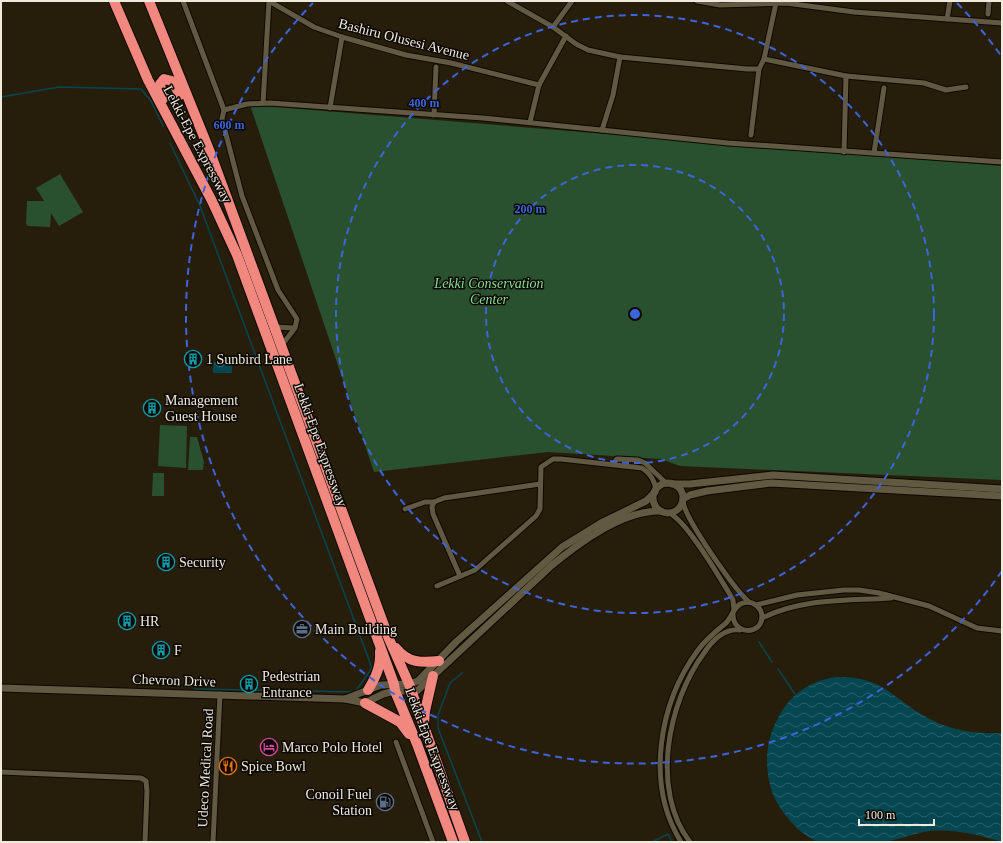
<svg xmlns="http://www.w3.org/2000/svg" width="1003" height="843" viewBox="0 0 1003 843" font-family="Georgia,serif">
  <defs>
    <pattern id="water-waves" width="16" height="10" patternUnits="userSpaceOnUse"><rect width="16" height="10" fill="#054650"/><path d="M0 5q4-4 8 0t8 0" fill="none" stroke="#2a6169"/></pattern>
  </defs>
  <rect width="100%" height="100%" fill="#261e0a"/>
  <g fill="#2a512f">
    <polygon points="250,105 1002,166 1002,480 680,466 661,459 548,452 374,472"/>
    <polygon points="60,174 83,212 59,226 51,213 50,227 28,226 26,224 27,201 44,201 36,188"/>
    <polygon points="160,425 187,426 186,468 158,466"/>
    <polygon points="190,437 197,437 204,462 203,470 188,470"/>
    <polygon points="153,473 164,473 164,496 152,496"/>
  </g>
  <g fill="url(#water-waves)">
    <rect x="213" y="362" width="19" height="11"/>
    <path d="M836,677C884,676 891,698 928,718C951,731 977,734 1002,733V842C979,835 955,829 930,831C914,833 899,840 883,842C875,843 826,843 819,842C799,836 777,808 771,789C764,764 766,739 779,716C792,693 810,681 836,677Z"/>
  </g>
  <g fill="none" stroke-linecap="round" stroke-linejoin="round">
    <g stroke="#054650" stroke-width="1.5">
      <polyline points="1,97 59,87 141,89 151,101 163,126"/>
      <polyline points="170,143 200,206 372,668 355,692 195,689"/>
      <polyline points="759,642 772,662"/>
      <polyline points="778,669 795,694"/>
      <polyline points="462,673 450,683 438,715 438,728 482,842"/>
      <polyline points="652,842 668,834 672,842"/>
    </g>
    <defs>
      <g id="street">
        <polyline points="183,1 224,110 222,119 242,196 278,290 297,319 295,328 282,345"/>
        <polyline points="269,1 314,27 342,37 406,55 451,63 539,85"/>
        <polyline points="507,1 553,27 576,44 588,50 620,57 747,69 759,69 764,59 776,3"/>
        <polyline points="697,1 720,5 786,3 854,12 1002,23"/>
        <polyline points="988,14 989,1"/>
        <polyline points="947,19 950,1"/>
        <polyline points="553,27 572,1"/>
        <polyline points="764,59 846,76"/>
        <polyline points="263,103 269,1"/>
        <polyline points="330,108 342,37"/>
        <polyline points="224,110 247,104 270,103 483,118 728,143 1002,162"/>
        <polyline points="434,115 436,67"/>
        <polyline points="530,122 539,85 566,36"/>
        <polyline points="602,130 613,95 620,57"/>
        <polyline points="751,135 759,69"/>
        <polyline points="844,152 846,76 924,83 946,90 966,87"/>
        <polyline points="874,153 884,88"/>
        <polyline points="276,327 293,328"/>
        <polyline points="614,463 617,459 638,460 645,463 667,484"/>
        <path d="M683,502C686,520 734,589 749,602"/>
        <polyline points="405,509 425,502 434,502"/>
        <path d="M669,513C686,520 718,575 729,593L733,600L734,610"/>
        <polyline points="460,576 433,514 432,507 434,502 444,498 540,484"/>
        <path d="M437,586L475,570L536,516L540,509L541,467L553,459H561L642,468C650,473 655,481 656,491"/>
        <polyline points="756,605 797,595 844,590 859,590 879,593 929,606 977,628 1002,631"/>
        <path d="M762,618C802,598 847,601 891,598"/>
        <polyline points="396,742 433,842"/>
        <polyline points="1,772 141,778 146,781 147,791 145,842"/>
        <polyline points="213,842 220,694"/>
        <path d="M681,842C645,784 659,703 698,650C706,639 716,631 726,623C732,617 734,605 743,603C752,600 762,607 762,617C761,636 732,635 733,613"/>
        <path d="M690,842C650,790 668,702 704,653C712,641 724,628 740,630"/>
      </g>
      <g id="secondary">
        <circle cx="668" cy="498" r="15"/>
        <polyline points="672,484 690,484 773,475 1002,489"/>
        <polyline points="683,499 690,495 707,491 771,483 1002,496"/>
        <path d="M1,688L345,699L365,703L383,694L395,691H417L551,566C579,543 623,510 661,511"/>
        <polyline points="345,699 381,685 409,684 418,681 456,642 562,547 601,523 646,501 655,492"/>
      </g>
      <g id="highway">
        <polyline points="114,1 148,80 212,201 237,255 394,684 395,691 417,744 453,842"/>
        <polyline points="149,1 210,152 389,639 409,684 465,842"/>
        <polyline points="163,99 160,84 164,79 172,81 180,95"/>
        <path d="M396,648C408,663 421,663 439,661"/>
        <path d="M368,690C376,677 381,666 380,651"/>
        <polyline points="365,703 400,722 409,734"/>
        <polyline points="424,724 425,711 433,676"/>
      </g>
    </defs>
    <use href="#street" stroke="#0f0800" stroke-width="7"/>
    <use href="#secondary" stroke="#0f0800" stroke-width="9"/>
    <use href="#highway" stroke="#0f0800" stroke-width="12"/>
    <use href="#street" stroke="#625943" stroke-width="5"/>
    <use href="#secondary" stroke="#625943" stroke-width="7"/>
    <use href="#highway" stroke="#f1887f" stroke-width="10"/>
  </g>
  <g fill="none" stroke="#3c65d9" stroke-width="2" stroke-dasharray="7 5">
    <circle cx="635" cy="314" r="149"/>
    <circle cx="635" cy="314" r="299"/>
    <path d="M1002 571A448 448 0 1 1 313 3M957 3A448 448 0 0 1 1002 57"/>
  </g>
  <defs>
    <symbol id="building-ring" viewBox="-11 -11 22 22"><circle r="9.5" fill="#0c0803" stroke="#0f9aa8" stroke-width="1.5"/><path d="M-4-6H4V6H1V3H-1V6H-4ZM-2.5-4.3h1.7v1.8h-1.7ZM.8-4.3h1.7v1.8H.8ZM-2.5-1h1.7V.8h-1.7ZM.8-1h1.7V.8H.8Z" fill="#0f9aa8"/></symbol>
    <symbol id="office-ring" viewBox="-11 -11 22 22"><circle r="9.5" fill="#0c0803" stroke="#5c6f8a" stroke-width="1.5"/><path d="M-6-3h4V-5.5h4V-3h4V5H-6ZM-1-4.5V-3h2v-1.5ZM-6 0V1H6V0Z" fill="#5c6f8a"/></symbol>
    <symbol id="hotel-ring" viewBox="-11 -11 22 22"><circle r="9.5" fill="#0c0803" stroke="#d1479c" stroke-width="1.5"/><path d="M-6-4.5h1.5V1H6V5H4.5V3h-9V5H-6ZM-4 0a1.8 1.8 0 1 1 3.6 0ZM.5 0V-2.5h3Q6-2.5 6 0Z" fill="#d1479c"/></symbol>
    <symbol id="restaurant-ring" viewBox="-11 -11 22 22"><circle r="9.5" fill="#0c0803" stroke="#e8710a" stroke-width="1.5"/><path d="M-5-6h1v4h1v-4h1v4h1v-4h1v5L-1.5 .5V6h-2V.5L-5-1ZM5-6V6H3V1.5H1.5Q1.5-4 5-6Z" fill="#e8710a"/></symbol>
    <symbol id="fuel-ring" viewBox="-11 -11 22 22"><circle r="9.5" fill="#0c0803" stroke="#5c6f8a" stroke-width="1.5"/><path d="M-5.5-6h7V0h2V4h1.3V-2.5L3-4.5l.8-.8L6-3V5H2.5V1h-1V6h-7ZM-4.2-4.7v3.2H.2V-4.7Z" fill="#5c6f8a"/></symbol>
  </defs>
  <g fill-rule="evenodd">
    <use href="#building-ring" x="183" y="349" width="20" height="20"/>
    <use href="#building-ring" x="142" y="398" width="20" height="20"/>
    <use href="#building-ring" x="156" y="552" width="20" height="20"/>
    <use href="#building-ring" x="117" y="611" width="20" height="20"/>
    <use href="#office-ring" x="292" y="619" width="20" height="20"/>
    <use href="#building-ring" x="151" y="640" width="20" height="20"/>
    <use href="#building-ring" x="239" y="674" width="20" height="20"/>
    <use href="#hotel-ring" x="259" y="737" width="20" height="20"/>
    <use href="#restaurant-ring" x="218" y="756" width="20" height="20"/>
    <use href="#fuel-ring" x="375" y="792" width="20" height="20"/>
  </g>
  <g text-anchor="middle" stroke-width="3" stroke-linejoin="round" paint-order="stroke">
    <g font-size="14" fill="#efeadd" stroke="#0c0803">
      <text transform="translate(404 39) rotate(14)" y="5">Bashiru Olusesi Avenue</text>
      <text transform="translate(198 144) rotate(62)" y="5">Lekki-Epe Expressway</text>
      <text transform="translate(321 445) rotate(70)" y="5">Lekki-Epe Expressway</text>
      <text transform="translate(174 680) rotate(2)" y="5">Chevron Drive</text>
      <text transform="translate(433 749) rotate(69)" y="5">Lekki-Epe Expressway</text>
      <text transform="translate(205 768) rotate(-87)" y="5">Udeco Medical Road</text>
    </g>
    <g font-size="14" font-style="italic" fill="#88dc92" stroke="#0c0803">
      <text x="489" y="288">Lekki Conservation<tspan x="489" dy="16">Center</tspan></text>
    </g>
    <g font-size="14" fill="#efeadd" stroke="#0c0803" text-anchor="start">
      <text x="206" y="364">1 Sunbird Lane</text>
      <text x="165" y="405">Management<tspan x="165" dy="16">Guest House</tspan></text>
      <text x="179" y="567">Security</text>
      <text x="140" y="626">HR</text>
      <text x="315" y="634">Main Building</text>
      <text x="174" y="655">F</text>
      <text x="262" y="681">Pedestrian<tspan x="262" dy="16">Entrance</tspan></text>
      <text x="282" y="752">Marco Polo Hotel</text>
      <text x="241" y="771">Spice Bowl</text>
      <text x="372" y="799" text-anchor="end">Conoil Fuel<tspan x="372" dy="16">Station</tspan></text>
    </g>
  </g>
  <circle cx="635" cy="314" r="6" fill="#3c65d9" stroke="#0c0803" stroke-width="2"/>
  <g font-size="12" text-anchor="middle" font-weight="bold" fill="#3c65d9" stroke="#0c0803" stroke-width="3" stroke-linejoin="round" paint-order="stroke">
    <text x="424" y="107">400 m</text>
    <text x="229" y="129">600 m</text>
    <text x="530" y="213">200 m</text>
  </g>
  <rect width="1003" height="843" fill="none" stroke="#efeadd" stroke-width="4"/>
  <path d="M859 819v6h75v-6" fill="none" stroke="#efeadd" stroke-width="2"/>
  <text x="865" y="819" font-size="12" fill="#efeadd" stroke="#0c0803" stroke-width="3" paint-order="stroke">100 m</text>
</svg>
